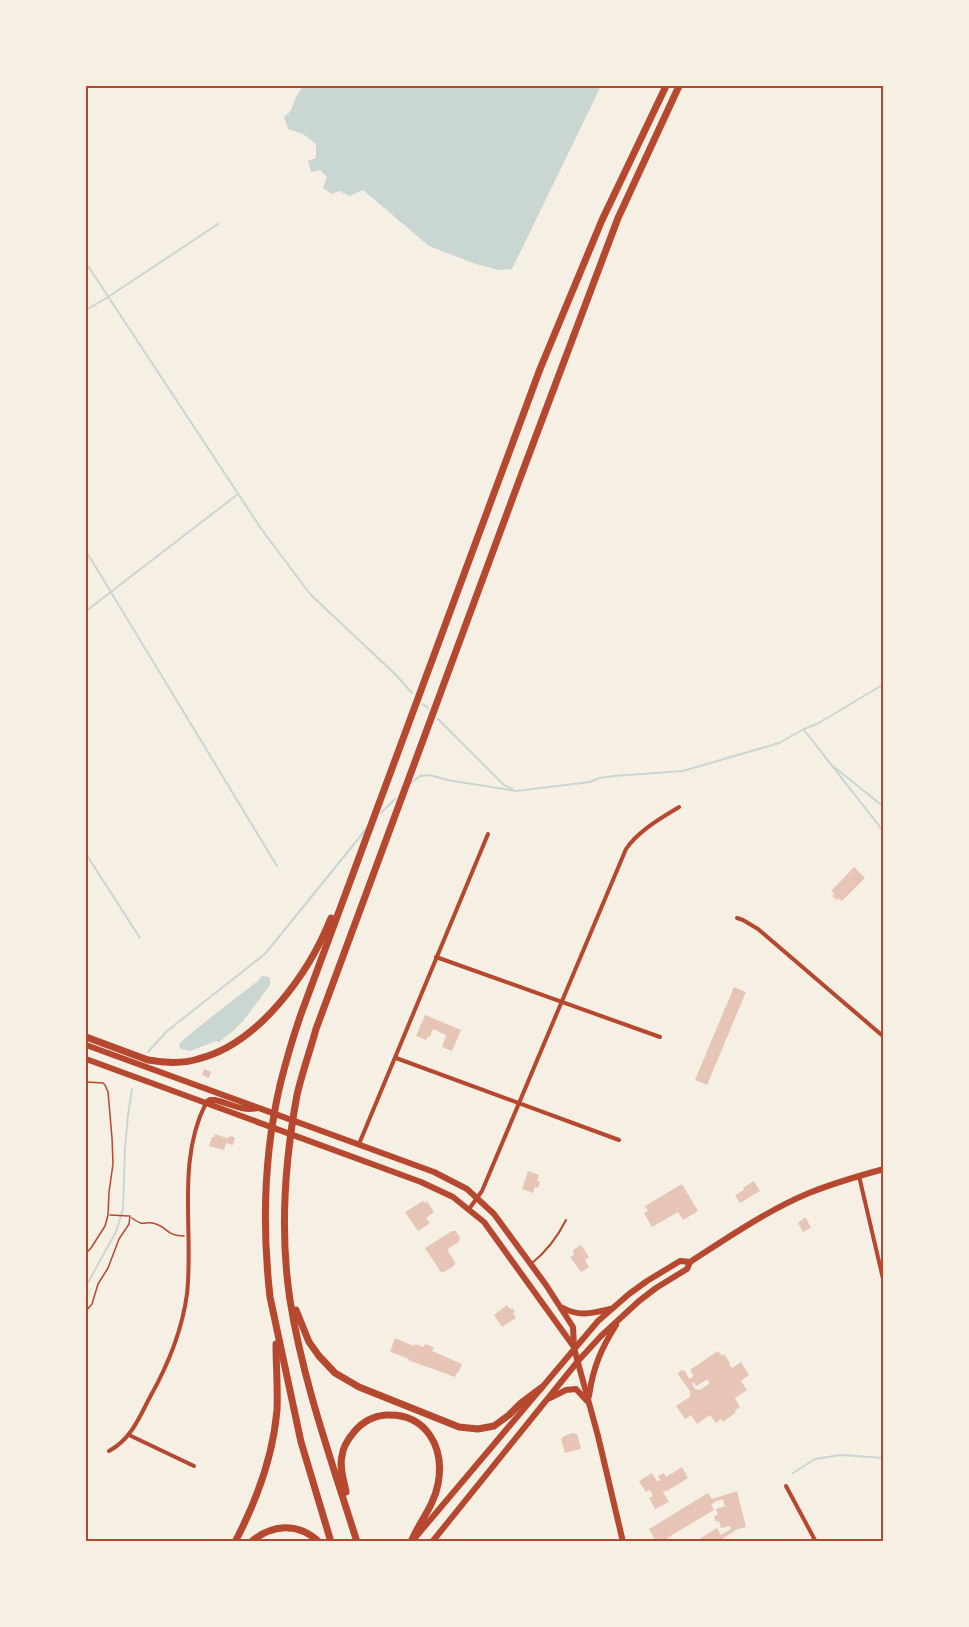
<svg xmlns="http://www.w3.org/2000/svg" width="969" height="1627" viewBox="0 0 969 1627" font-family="'Noto Sans',sans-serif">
  <rect width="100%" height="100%" fill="#f6efe4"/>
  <g fill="#c9d6d2">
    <path d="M305,86H601L512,269L498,270L473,263L429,246L363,190L350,196L339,191L332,194L323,188L327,177L320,170L311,172L308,161L316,158V144L303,134L288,129L284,117C296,110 292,95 305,86Z"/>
    <path d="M262,976L268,977L270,979V985L244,1020L233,1031L219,1042L216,1041L190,1051L181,1049L179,1046L180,1043C205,1021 232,1001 258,981Z"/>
  </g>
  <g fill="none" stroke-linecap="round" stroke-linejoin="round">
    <g stroke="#c9d6d2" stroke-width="2">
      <polyline points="86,263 262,530 310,594 394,673 412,693"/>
      <polyline points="86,310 108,297 218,224"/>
      <polyline points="86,551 277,866"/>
      <polyline points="86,611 238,494"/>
      <polyline points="423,704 428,708"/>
      <polyline points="438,719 504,785 512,789"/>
      <polyline points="804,730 884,832"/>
      <polyline points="833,766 884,807"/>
      <polyline points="408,785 420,776 430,775 447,780 516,791 590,782 599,778 614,776 683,771 779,743 804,729 817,724 884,684"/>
      <polyline points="381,813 395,799"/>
      <polyline points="86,854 140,938"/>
      <polyline points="148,1052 167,1031 265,954 367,828"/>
      <polyline points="86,1286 116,1232 123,1209 125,1148 128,1115 132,1089"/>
      <polyline points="793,1473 815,1459 841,1455 884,1458"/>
    </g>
  </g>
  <g fill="#e6c5b7" fill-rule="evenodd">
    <polygon points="854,867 865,878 842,901 839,898 837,900 832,896 835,894 831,891"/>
    <polygon points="734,987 746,992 707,1085 695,1080"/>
    <polygon points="425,1015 461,1030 452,1051 442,1047 446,1035 433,1029 430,1037 428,1036 426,1040 416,1036"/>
    <polygon points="204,1069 211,1072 209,1078 202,1075"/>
    <polygon points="215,1134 227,1138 231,1136 235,1138 233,1145 226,1143 224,1150 209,1146 212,1137 214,1137"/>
    <polygon points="528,1171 539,1175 537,1181 540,1182 538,1188 535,1187 533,1193 522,1189"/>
    <polygon points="754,1181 760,1191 740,1203 735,1195 744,1190 743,1188"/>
    <polygon points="682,1184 698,1211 683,1220 678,1212 652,1227 644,1213 648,1211 645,1206"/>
    <polygon points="423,1201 425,1203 427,1201 434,1212 426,1218 430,1223 418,1231 405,1212"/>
    <polygon points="804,1218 806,1218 811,1228 803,1232 798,1223"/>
    <polygon points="452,1231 456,1231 460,1238 459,1242 449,1248 448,1251 455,1262 454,1266 444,1272 441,1272 425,1248"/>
    <polygon points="581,1245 589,1257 585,1260 589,1267 581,1272 570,1257 574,1255 573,1250"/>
    <polygon points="507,1305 510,1309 512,1308 515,1312 513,1313 516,1318 502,1327 494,1315"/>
    <polygon points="395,1338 414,1346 415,1344 424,1347 425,1344 434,1347 432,1351 462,1364 458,1373 457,1372 455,1377 408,1360 409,1359 390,1352"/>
    <path d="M718,1351L722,1356L724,1354L730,1363L729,1364L732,1368L741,1362L749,1375L741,1381L747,1390L735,1398L740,1407L735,1410L736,1412L723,1422L721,1419L716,1423L710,1415L697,1424L691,1415L685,1419L676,1406L690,1397V1391L679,1376L678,1373L681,1370L685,1371L689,1379L694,1376L690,1370ZM708,1379L709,1384L700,1390L695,1389L692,1384L694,1382L696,1386Z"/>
    <polygon points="573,1433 577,1434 581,1449 565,1453 561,1439 564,1436"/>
    <polygon points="682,1467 688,1478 667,1491 667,1490 663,1492 669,1502 655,1509 649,1498 653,1496 650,1490 646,1492 639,1481 652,1473 657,1481 660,1480 658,1476 664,1473 666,1477"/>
    <polygon points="737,1491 746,1527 734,1530 735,1531 723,1538 725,1542 695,1542 717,1528 721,1535 731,1529 730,1526 721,1528 719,1521 716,1522 714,1516 718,1515 716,1509 725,1506 723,1499 716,1501 711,1505 714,1510 667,1538 669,1542 656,1542 649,1529 708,1493 712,1499"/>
  </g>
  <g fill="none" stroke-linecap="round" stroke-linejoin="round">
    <g stroke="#b5482f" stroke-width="1.5">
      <polyline points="86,1082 103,1083 105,1085 108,1092 112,1138 113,1164 109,1192 108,1215 105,1226 91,1248 86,1253"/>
      <polyline points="110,1215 129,1216"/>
      <path d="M132,1218C145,1228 144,1220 156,1224C168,1228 167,1236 184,1236"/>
      <polyline points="86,1311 92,1304 98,1284 108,1268 119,1239 129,1224 130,1216"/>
    </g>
    <path stroke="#b5482f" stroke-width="2" d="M531,1264C547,1251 557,1238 566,1220"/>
    <g stroke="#b5482f" stroke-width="4">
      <polyline points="737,918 743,920 758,929 884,1037"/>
      <polyline points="436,957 660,1037"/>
      <polyline points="396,1058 619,1140"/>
      <polyline points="359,1144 488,834"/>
      <polyline points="859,1176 884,1283"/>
      <path d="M469,1209L482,1191L626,849C638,831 661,818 679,807"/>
      <polyline points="129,1435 194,1466"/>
      <path d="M109,1451C131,1439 139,1418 150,1397C168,1365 182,1331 187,1294C194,1232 176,1161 206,1103"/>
      <polyline points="786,1486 816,1542"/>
    </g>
    <g stroke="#b5482f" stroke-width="6">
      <polyline points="86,1045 434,1172 467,1189 494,1214 546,1285 573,1327 574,1348 598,1436 623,1542"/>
      <polyline points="86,1059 421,1182 453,1197 484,1222 574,1347"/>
      <path d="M206,1103L210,1100H215C229,1103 243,1112 257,1108"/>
      <path d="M563,1308C579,1317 593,1313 610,1309"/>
      <path d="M589,1396C593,1367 601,1349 616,1325"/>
      <polyline points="550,1398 566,1390 576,1389 587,1401"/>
      <polyline points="414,1539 598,1321 629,1294 647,1281 680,1261 690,1262"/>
      <path d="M432,1542L578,1361L601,1336L639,1301L656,1288L687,1269L690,1262C727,1238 768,1210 809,1193C834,1183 858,1176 884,1169"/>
    </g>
    <g stroke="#b5482f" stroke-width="7">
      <path d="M86,1037L148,1060C165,1063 182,1064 198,1059C259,1044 309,973 331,918"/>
      <polyline points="296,1310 309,1342 319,1356 335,1373 359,1387 459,1427 478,1429 494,1426 509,1415 521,1403 541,1388"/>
      <path d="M346,1492C344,1481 339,1467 342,1456C343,1446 348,1439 354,1432C362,1422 374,1416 386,1415C426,1413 445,1447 438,1484C434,1506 419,1522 411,1542"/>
      <path d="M235,1542C257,1500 273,1457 277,1410C278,1388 276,1366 276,1344"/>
      <path d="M251,1542C272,1524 298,1522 319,1542"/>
      <path d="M331,1542L301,1442L270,1297C262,1226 264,1154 280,1085C286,1061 293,1037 301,1014L540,369L602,220L666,86"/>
      <path d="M357,1542C332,1462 303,1382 290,1300C280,1234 285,1160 297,1095C302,1073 310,1051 316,1029L519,481L618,218L679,86"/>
    </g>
  </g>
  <rect width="969" height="1627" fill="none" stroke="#f6efe4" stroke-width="174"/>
  <rect x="87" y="87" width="795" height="1453" fill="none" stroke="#b5482f" stroke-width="2"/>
</svg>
